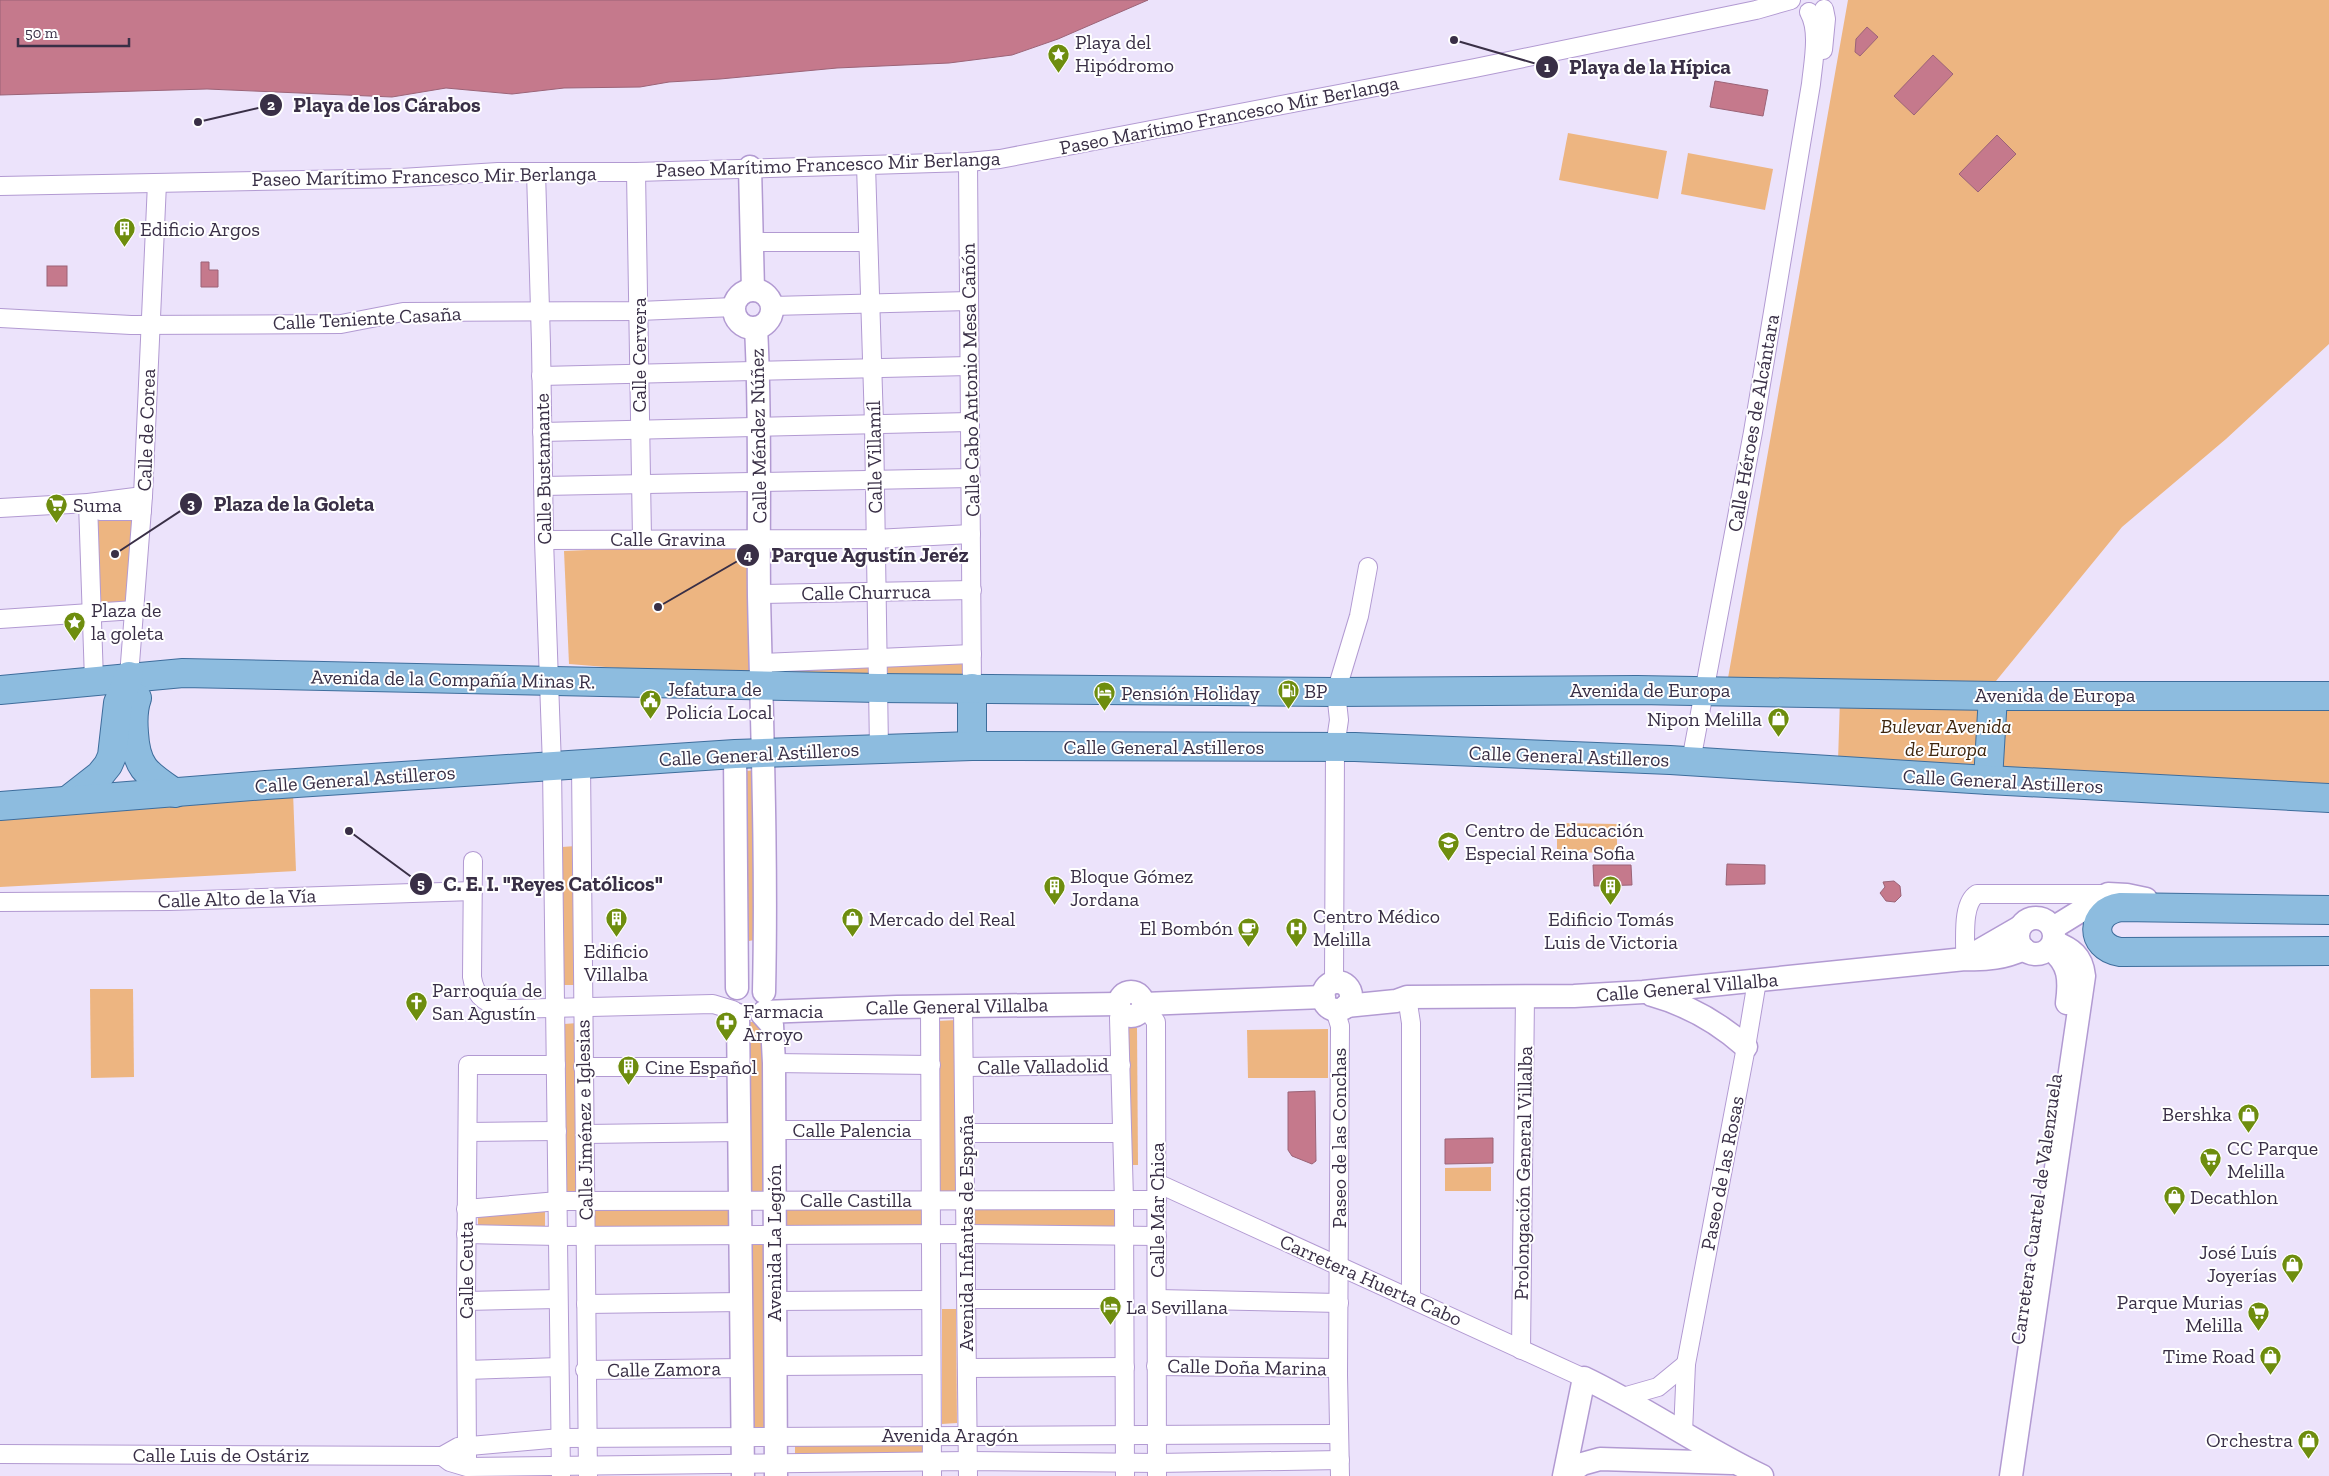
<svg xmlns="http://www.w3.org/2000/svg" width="2329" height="1476" viewBox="0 0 2329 1476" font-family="'Zilla Slab',serif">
  <rect width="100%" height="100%" fill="#ece3fb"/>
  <g fill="#edb581">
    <polygon points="1848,0 2329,0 2329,344 2226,439 2122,527 1996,681 1810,682 1728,678"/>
    <polygon points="1568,133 1667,151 1658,199 1559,180"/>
    <polygon points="1688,153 1773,169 1765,210 1681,194"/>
    <polygon points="139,513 133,608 96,608 92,516"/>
    <polygon points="749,543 752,679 569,664 564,551"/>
    <polygon points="966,664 966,678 886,678 885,665"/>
    <polygon points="871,665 872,678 774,678 773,667"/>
    <polygon points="1840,699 1984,705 1981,775 1838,761"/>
    <polygon points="2003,705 2329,707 2329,793 1998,774"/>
    <polygon points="761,770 754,940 744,942 744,771"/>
    <polygon points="293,792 296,871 0,887 0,817"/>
    <polygon points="1557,823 1617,824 1617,853 1557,852"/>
    <polygon points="576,846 577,985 563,985 562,847"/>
    <polygon points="90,989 133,989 134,1077 91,1078"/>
    <polygon points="957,1020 958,1193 938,1194 937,1021"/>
    <polygon points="748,1022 768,1022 769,1194 749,1195"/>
    <polygon points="578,1023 579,1194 565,1195 564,1024"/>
    <polygon points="1125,1028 1137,1028 1138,1165 1126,1165"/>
    <polygon points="1328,1029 1328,1078 1248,1078 1247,1030"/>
    <polygon points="1491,1167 1491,1191 1445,1191 1445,1168"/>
    <polygon points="973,1207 1117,1207 1118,1226 973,1227"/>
    <rect x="478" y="1208" width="67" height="21"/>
    <polygon points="735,1208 736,1228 594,1229 593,1209"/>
    <polygon points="924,1208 925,1227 783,1228 783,1209"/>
    <polygon points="750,1242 769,1242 770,1427 750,1427"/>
    <polygon points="942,1309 956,1309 957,1423 942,1424"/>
    <polygon points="925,1441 926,1454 795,1454 795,1443"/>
  </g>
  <g fill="#c5798c" stroke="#9b6377">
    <polygon points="0,0 1148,0 1058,39 1012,55 949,63 837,68 720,79 669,82 640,87 564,88 512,94 446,88 392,97 207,89 0,95"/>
    <polygon points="1867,27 1878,37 1860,56 1855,52 1856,39"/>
    <polygon points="1933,55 1953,74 1914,115 1894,96"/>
    <polygon points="1715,81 1768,90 1763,116 1710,107"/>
    <polygon points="1997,135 2016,154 1978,192 1959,174"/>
    <polygon points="201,262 209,262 209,270 218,270 218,287 201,287"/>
    <rect x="47" y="266" width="20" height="20"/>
    <polygon points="1727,864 1765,865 1765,884 1726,885"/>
    <polygon points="1593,865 1631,865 1632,885 1594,886"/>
    <polygon points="1894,881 1900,886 1901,896 1895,902 1886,901 1880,893 1885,887 1883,882"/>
    <polygon points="1315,1091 1316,1161 1312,1164 1292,1156 1288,1150 1288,1092"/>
    <polygon points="1493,1138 1493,1163 1445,1164 1445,1139"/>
  </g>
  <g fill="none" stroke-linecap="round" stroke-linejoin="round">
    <defs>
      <g id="minor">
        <polyline points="1823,50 1826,19 1824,9"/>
        <polyline points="968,162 972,688"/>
        <polyline points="866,165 874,424 879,749"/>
        <polyline points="536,172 541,344 544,540 552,766 561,1476"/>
        <polyline points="636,172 642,539"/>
        <polyline points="0,186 401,178 498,172 636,172 968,162 1000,159 1475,68 1756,10 1791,0"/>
        <polyline points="752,242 868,242"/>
        <polyline points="772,306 969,301"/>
        <polyline points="0,318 131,325 341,324 403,312 639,311 734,307"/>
        <polyline points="541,376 969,366"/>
        <polyline points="542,432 970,422"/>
        <polyline points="543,486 971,478"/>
        <polyline points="88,503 94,680"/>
        <polyline points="0,508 88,503 143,496"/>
        <polyline points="100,511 142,511"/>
        <polyline points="544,540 875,539 971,534"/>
        <polyline points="759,594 972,590"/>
        <polyline points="0,619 135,610"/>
        <polyline points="761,663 972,654"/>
        <polyline points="129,676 143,496 157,183"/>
        <path d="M1691,761L1753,432L1811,84C1813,63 1820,31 1809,12"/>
        <polyline points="581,764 588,1476"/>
        <path d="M473,861L472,977C475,999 489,1005 509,1009L713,1004L733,1010"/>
        <polyline points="0,902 169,901 473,891"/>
        <path d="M1965,959C1966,941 1961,904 1977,894H2108"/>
        <polyline points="1334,983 1335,747 1339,720 1336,692 1359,616 1368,567"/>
        <polyline points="1407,997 1411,1023 1411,1298"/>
        <polyline points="963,1006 968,1476"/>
        <polyline points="930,1007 932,1476"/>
        <polyline points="1335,1010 1340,1026 1338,1375 1340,1476"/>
        <polyline points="1121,1011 1119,1018 1124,1200 1125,1476"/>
        <polyline points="1142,1011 1151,1015 1156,1022 1157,1476"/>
        <polyline points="774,1063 931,1065"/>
        <polyline points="583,1067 739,1067"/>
        <polyline points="964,1067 1121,1065"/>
        <polyline points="774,1130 930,1130"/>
        <polyline points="468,1132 557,1131"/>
        <polyline points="966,1133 1122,1133"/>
        <polyline points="585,1134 740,1132"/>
        <polyline points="1157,1183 1584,1378"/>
        <polyline points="466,1209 558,1201 1157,1200"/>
        <polyline points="466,1234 558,1236 966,1234 1157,1236"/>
        <polyline points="967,1299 1124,1299"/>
        <polyline points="1158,1299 1339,1303"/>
        <polyline points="466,1301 558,1299"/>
        <polyline points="774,1301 930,1300"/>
        <polyline points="586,1304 742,1302"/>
        <polyline points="1521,1350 1525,996"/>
        <polyline points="775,1366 930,1365"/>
        <polyline points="1156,1366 1338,1368"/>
        <polyline points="967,1368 1125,1367"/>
        <polyline points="467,1370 559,1367"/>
        <polyline points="585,1370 742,1368"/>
        <polyline points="1623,1397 1658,1387 1686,1364"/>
        <polyline points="1683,1432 1686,1364 1746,1047 1757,981"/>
        <polyline points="0,1454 442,1456 458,1447 561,1438 1338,1434"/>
        <polyline points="442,1456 450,1462 467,1467 968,1461 1157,1463 1340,1460"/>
        <polyline points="467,1458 466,1301 468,1065 556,1065"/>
      </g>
      <g id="tertiary">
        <polyline points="750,167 753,290"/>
        <circle cx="753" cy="309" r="19"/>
        <path d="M756,328C761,418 758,507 759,596C762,728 767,860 764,992"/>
        <polyline points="735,754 737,988"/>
        <circle cx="2036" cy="936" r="18"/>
        <polyline points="2053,928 2108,894 2127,895 2146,899"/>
        <path d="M2050,949C2070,963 2070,981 2067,1003"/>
        <polyline points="1968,957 2020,927"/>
        <circle cx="1337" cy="996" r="14"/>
        <circle cx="1131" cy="1004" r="12"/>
        <path d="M1652,995C1688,1005 1718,1022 1746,1047"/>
        <polyline points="1144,1004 1324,997"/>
        <path d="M1346,1006L1396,1001L1407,997L1574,996L1643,992L1965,959C1987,960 2004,958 2024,949"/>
        <polyline points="764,1012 897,1007 1119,1004"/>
        <polyline points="762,1014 772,1025 774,1063 776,1476"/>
        <polyline points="738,1015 743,1476"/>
        <path d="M1564,1476L1584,1378C1645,1407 1701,1447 1762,1476"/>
        <polyline points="1565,1476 1582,1464 1600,1459 1732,1463"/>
        <path d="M2011,1476L2084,976C2082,956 2072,949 2054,942"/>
      </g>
      <g id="primary">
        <polyline points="972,688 972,746"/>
        <polyline points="0,690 183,673 878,688 1336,692 1637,690 1993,696 2329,696"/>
        <path d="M137,698C133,709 133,721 134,733C136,768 147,774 175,793"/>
        <polyline points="1988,780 1993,696"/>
        <polyline points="68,800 100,775 108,765 112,756 118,703 129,676"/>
        <polyline points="0,806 266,785 735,754 972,746 1355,747 1670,760 1988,780 2329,798"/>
        <path d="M2329,910L2121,907C2090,911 2089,947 2120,952L2329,951"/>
      </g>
    </defs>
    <use href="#minor" stroke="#b29ad2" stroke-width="20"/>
    <use href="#tertiary" stroke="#b29ad2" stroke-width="25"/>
    <use href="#primary" stroke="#3e6d9c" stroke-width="30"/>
    <use href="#minor" stroke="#fff" stroke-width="18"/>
    <use href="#tertiary" stroke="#fff" stroke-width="22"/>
    <use href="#primary" stroke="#8dbcdf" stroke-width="28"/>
  </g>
  <defs>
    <symbol id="sight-pin" viewBox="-11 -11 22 30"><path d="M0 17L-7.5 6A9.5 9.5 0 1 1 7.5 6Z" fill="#6e8d0e" stroke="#fff"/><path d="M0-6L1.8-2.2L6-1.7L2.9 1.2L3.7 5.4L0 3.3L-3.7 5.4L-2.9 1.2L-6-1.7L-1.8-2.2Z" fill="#fff"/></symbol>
    <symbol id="building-pin" viewBox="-11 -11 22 30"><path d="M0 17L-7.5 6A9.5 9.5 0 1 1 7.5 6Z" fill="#6e8d0e" stroke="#fff"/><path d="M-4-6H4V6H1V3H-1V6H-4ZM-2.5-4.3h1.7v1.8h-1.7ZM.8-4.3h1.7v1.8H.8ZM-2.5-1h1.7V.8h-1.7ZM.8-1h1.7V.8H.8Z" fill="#fff"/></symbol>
    <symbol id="supermarket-pin" viewBox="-11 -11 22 30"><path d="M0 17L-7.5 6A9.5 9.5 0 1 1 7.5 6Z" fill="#6e8d0e" stroke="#fff"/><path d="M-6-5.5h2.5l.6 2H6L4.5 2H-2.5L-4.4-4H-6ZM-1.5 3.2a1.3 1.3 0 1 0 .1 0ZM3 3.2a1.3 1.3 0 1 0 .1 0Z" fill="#fff"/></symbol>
    <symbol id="fuel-pin" viewBox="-11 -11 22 30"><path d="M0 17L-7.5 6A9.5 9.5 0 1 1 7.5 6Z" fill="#6e8d0e" stroke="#fff"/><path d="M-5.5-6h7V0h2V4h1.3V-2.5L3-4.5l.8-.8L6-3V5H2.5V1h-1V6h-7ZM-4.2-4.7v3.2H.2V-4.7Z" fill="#fff"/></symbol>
    <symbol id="hotel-pin" viewBox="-11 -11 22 30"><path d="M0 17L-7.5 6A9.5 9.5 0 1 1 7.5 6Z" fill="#6e8d0e" stroke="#fff"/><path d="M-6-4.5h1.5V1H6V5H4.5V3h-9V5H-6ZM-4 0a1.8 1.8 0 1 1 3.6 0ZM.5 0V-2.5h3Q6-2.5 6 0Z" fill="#fff"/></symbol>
    <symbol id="civic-pin" viewBox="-11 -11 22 30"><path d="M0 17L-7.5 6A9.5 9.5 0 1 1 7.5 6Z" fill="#6e8d0e" stroke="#fff"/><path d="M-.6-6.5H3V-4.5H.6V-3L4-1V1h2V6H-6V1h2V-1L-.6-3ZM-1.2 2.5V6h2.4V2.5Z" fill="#fff"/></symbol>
    <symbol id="shop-pin" viewBox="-11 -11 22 30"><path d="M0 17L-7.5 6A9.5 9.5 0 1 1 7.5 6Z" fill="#6e8d0e" stroke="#fff"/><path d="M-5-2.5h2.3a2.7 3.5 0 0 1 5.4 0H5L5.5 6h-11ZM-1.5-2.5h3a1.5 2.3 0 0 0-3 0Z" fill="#fff"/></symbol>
    <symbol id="school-pin" viewBox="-11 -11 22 30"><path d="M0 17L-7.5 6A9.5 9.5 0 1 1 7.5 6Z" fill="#6e8d0e" stroke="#fff"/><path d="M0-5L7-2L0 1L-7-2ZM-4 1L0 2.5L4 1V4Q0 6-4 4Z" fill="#fff"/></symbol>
    <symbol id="cafe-pin" viewBox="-11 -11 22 30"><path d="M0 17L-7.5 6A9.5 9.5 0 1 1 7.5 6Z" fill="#6e8d0e" stroke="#fff"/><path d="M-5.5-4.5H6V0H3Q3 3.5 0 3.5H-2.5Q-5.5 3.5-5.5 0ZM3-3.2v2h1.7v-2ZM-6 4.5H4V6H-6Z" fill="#fff"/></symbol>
    <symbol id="hospital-pin" viewBox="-11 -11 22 30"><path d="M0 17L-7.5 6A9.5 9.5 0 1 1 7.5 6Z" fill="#6e8d0e" stroke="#fff"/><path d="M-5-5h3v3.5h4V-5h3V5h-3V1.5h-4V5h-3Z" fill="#fff"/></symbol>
    <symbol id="church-pin" viewBox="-11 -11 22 30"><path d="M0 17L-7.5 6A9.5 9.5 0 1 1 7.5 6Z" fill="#6e8d0e" stroke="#fff"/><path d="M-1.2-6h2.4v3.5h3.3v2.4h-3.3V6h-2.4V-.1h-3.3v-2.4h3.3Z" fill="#fff"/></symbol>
    <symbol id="pharmacy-pin" viewBox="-11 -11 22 30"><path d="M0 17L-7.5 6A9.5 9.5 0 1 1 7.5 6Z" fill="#6e8d0e" stroke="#fff"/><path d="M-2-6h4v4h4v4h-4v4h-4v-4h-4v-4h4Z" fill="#fff"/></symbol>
  </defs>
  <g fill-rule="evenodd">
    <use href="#sight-pin" x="1046" y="42" width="25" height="34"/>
    <use href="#building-pin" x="112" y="216" width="25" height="34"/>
    <use href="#supermarket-pin" x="44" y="492" width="25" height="34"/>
    <use href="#sight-pin" x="62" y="610" width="25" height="34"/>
    <use href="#fuel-pin" x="1276" y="678" width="25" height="34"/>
    <use href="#hotel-pin" x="1092" y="680" width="25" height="34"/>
    <use href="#civic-pin" x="638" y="688" width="25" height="34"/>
    <use href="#shop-pin" x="1766" y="706" width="25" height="34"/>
    <use href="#school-pin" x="1436" y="830" width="25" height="34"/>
    <use href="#building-pin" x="1042" y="874" width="25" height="34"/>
    <use href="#building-pin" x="1598" y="874" width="25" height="34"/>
    <use href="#building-pin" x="604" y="906" width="25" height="34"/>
    <use href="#shop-pin" x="840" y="906" width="25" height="34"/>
    <use href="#cafe-pin" x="1236" y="916" width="25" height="34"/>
    <use href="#hospital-pin" x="1284" y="916" width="25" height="34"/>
    <use href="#church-pin" x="404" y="990" width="25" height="34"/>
    <use href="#pharmacy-pin" x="714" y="1010" width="25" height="34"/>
    <use href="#building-pin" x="616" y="1054" width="25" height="34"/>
    <use href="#shop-pin" x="2236" y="1102" width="25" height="34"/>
    <use href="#supermarket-pin" x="2198" y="1146" width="25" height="34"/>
    <use href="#shop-pin" x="2162" y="1184" width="25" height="34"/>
    <use href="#shop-pin" x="2280" y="1252" width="25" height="34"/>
    <use href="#hotel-pin" x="1098" y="1294" width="25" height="34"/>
    <use href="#supermarket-pin" x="2246" y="1300" width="25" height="34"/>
    <use href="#shop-pin" x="2258" y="1344" width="25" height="34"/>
    <use href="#shop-pin" x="2296" y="1428" width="25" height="34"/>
  </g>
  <g text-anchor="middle" stroke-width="4" stroke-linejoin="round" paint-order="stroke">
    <g font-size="20" fill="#392f46" stroke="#fff" text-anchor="start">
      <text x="1075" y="49">Playa del<tspan x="1075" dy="23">Hipódromo</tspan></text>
      <text x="140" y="236">Edificio Argos</text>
      <text x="73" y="512">Suma</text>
      <text x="91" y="617">Plaza de<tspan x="91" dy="23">la goleta</tspan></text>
      <text x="666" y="696">Jefatura de<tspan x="666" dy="23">Policía Local</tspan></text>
      <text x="1304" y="698">BP</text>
      <text x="1121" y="700">Pensión Holiday</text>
      <text x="1762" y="726" text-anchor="end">Nipon Melilla</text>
      <text x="1465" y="837">Centro de Educación<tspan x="1465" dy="23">Especial Reina Sofia</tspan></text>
      <text x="1070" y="883">Bloque Gómez<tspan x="1070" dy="23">Jordana</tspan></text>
      <text x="1313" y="923">Centro Médico<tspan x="1313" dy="23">Melilla</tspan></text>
      <text x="869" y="926">Mercado del Real</text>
      <text x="1611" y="926" text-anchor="middle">Edificio Tomás<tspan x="1611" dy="23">Luis de Victoria</tspan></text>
      <text x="1233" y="935" text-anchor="end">El Bombón</text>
      <text x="616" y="958" text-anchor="middle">Edificio<tspan x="616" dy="23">Villalba</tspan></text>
      <text x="432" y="997">Parroquía de<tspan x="432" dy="23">San Agustín</tspan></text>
      <text x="743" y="1018">Farmacia<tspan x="743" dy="23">Arroyo</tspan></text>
      <text x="645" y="1074">Cine Español</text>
      <text x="2232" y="1121" text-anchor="end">Bershka</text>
      <text x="2227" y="1155">CC Parque<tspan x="2227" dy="23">Melilla</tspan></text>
      <text x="2190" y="1204">Decathlon</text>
      <text x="2277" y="1259" text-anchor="end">José Luís<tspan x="2277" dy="23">Joyerías</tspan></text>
      <text x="2243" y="1309" text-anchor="end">Parque Murias<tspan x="2243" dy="23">Melilla</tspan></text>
      <text x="1126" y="1314">La Sevillana</text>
      <text x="2255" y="1363" text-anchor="end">Time Road</text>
      <text x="2293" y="1447" text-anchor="end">Orchestra</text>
    </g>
    <g font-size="20" fill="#392f46" stroke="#fff">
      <text transform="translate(1229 115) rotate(-11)" y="7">Paseo Marítimo Francesco Mir Berlanga</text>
      <text transform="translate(828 164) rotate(-2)" y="7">Paseo Marítimo Francesco Mir Berlanga</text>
      <text transform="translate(424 176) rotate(-1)" y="7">Paseo Marítimo Francesco Mir Berlanga</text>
      <text transform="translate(367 318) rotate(-3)" y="7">Calle Teniente Casaña</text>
      <text transform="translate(639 355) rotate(-90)" y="7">Calle Cervera</text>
      <text transform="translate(970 380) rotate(-91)" y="7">Calle Cabo Antonio Mesa Cañón</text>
      <text transform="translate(1753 423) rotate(-80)" y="7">Calle Héroes de Alcántara</text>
      <text transform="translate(146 430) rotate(-88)" y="7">Calle de Corea</text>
      <text transform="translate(758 436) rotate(-91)" y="7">Calle Méndez Núñez</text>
      <text transform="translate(874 457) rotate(-91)" y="7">Calle Villamíl</text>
      <text transform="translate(543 469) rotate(-91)" y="7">Calle Bustamante</text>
      <text x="668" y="546">Calle Gravina</text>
      <text transform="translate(866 592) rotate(-1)" y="7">Calle Churruca</text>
      <text transform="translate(453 679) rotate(1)" y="7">Avenida de la Compañía Minas R.</text>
      <text x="1650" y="697">Avenida de Europa</text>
      <text x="2055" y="702">Avenida de Europa</text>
      <text x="1164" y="754">Calle General Astilleros</text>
      <text transform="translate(759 754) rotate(-3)" y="7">Calle General Astilleros</text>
      <text transform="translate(1569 756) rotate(2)" y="7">Calle General Astilleros</text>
      <text transform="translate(355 779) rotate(-4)" y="7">Calle General Astilleros</text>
      <text transform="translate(2003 781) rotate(3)" y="7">Calle General Astilleros</text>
      <text transform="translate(237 898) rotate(-2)" y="7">Calle Alto de la Vía</text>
      <text transform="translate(1687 987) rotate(-5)" y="7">Calle General Villalba</text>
      <text transform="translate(957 1006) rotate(-1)" y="7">Calle General Villalba</text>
      <text transform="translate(1043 1066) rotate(-1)" y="7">Calle Valladolid</text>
      <text transform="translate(584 1120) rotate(-91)" y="7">Calle Jiménez e Iglesias</text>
      <text x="852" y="1137">Calle Palencia</text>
      <text transform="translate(1339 1138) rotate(-90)" y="7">Paseo de las Conchas</text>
      <text transform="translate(1523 1173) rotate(-89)" y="7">Prolongación General Villalba</text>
      <text transform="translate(1722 1173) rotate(-79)" y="7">Paseo de las Rosas</text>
      <text x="856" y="1207">Calle Castilla</text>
      <text transform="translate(2036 1209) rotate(-82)" y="7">Carretera Cuartel de Valenzuela</text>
      <text transform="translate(1157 1210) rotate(-90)" y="7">Calle Mar Chica</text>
      <text transform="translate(966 1233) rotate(-90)" y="7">Avenida Infantas de España</text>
      <text transform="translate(774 1243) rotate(-90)" y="7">Avenida La Legión</text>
      <text transform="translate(466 1270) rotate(-90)" y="7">Calle Ceuta</text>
      <text transform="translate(1371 1280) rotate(24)" y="7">Carretera Huerta Cabo</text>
      <text transform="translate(1247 1367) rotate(1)" y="7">Calle Doña Marina</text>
      <text transform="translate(664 1369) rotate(-1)" y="7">Calle Zamora</text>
      <text x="950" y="1442">Avenida Aragón</text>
      <text x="221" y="1462">Calle Luis de Ostáriz</text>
    </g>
    <g font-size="20" font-style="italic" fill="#3f270f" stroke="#fff">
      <text x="1946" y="733">Bulevar Avenida<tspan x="1946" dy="23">de Europa</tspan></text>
    </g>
  </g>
  <path fill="none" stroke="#392f46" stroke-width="2" d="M1454 40L1547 67M198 122L271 105M115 554L191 504M658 607L748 555M349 831L421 884"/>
  <g fill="#392f46" stroke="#fff" stroke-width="2">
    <circle cx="1454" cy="40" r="5"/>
    <circle cx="198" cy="122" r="5"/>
    <circle cx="115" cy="554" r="5"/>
    <circle cx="658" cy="607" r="5"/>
    <circle cx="349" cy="831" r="5"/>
    <circle cx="1547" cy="67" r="12"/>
    <circle cx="271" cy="105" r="12"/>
    <circle cx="191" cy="504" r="12"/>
    <circle cx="748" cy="555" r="12"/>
    <circle cx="421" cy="884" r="12"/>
  </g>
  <g font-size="15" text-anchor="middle" font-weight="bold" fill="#fff">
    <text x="1547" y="72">1</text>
    <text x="271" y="110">2</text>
    <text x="191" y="509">3</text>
    <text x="748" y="560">4</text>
    <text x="421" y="889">5</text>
  </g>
  <g font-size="21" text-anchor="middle" font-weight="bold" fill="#392f46" stroke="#fff" stroke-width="4" stroke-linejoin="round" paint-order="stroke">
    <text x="1650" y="74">Playa de la Hípica</text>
    <text x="387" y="112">Playa de los Cárabos</text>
    <text x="294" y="511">Plaza de la Goleta</text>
    <text x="870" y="562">Parque Agustín Jeréz</text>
    <text x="553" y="891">C. E. I. "Reyes Católicos"</text>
  </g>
  <path d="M18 38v8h111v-8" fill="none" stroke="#392f46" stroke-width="2.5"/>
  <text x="25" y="38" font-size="15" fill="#392f46" stroke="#ffffff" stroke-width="4" paint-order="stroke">50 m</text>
</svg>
